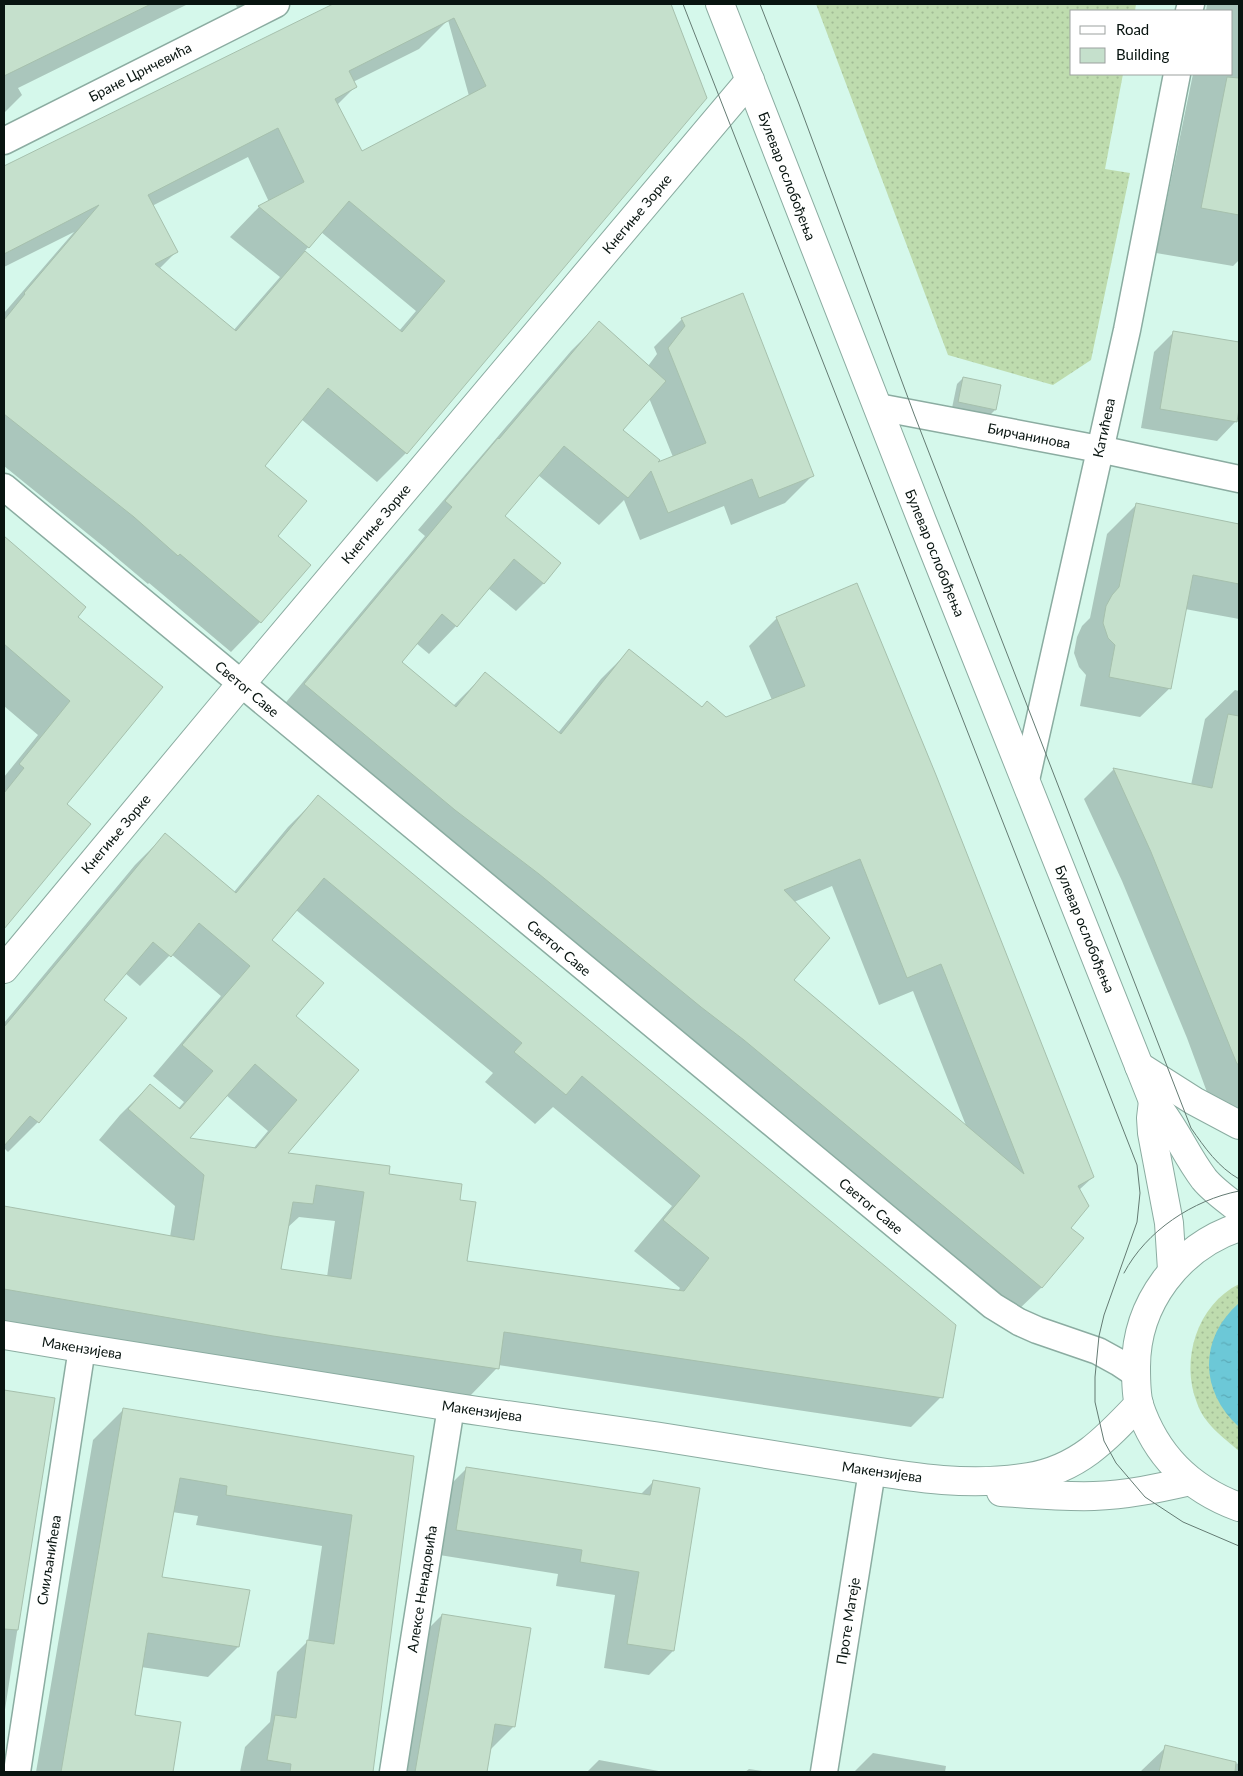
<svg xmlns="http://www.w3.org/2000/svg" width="1243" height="1776" viewBox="0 0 1243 1776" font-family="Lato,sans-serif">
  <defs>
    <pattern id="grass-dots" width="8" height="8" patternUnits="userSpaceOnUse" patternTransform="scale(1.25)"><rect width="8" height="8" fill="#bedcae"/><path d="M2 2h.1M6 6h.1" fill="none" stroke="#a2bc95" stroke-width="1.8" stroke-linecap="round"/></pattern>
    <pattern id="water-ripples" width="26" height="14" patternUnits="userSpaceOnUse" patternTransform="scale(1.25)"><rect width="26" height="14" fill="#6cc8d7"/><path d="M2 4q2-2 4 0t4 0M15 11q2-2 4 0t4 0" fill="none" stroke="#5cabb8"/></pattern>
  </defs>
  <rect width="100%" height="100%" fill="#d5f8eb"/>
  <g fill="url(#grass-dots)">
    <polygon points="816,4 1136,4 1135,11 1072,11 1072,74 1123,74 1105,169 1130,173 1091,360 1053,385 948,355"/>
    <path d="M1239,1284V1451C1223,1437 1204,1424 1197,1403C1180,1360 1197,1305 1239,1284Z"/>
  </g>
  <path fill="url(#water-ripples)" d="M1239,1303V1427C1199,1391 1199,1338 1239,1303Z"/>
  <g fill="#0003" fill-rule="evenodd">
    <polygon points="4,4 188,4 18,88 22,95 4,113"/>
    <polygon points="235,4 250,4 239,10"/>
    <path d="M336,4H669L696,69L406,453L377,482L301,419L263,466L276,536L260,622L231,652L149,583L148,584L104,547L4,466V313L74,232L4,267V167ZM448,20L469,96L361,153L337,105L355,87L353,82L419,49ZM248,157L269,202L259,207L230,237L280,277L233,331L159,269L176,252L152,206ZM321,232L416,311L399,331L304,252Z"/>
    <polygon points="1207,4 1239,4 1239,260 1233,266 1156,253 1193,74 1232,74 1232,11 1206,11"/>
    <path d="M682,319L813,475L785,503L731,525L724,506L640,540L624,500L599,525L538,475L503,516L560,564L543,584L516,611L488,588L456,626L429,654L416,643L400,662L453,706L485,674L558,733L601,679L629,651L702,708L726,718L772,700L749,646L777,618L1093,1177L1079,1190L1069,1228L1082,1238L1041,1288L1013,1315L277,713L425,536L418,530L571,351L599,323L648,366L657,354L654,347ZM649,398L673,457L654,465L622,430ZM832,886L879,1005L913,991L967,1128L792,981L794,902Z"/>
    <polygon points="1174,332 1239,343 1239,401 1236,421 1217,441 1141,428 1154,352"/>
    <polygon points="963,378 995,410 989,416 952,408 957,384"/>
    <polygon points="1137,504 1239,524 1239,619 1185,609 1170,688 1140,717 1080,706 1086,675 1079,667 1074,653 1077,637 1082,626 1090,618 1107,534"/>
    <polygon points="4,537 85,607 76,617 66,804 90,824 4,927 4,777 38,735 4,706"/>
    <polygon points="1235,690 1239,691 1239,1116 1211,1103 1187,1038 1122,881 1084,799 1113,770 1191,785 1205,719"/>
    <path d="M318,797L941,1397L911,1427L498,1365L497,1368L468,1398L4,1325V1207L170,1237L175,1206L99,1140L120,1115L150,1085L178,1109L184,1102L153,1076L221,996L171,954L140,986L125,973L103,1000L38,1122L8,1152L4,1148V1023L135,865L165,835L234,892L288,827ZM296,910L493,1073L485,1082L535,1124L553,1107L672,1206L634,1251L680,1288L678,1291L466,1262L459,1201L388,1175L286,1154L357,1071L294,1016L271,940ZM226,1095L268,1131L253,1149L188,1139ZM299,1217L335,1221L327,1277L280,1270L287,1228Z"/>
    <polygon points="4,1391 53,1399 4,1716"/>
    <polygon points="124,1409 413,1457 372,1772 240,1772 245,1747 270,1722 277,1672 308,1641 322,1546 196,1525 198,1516 172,1512 161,1578 238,1647 208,1677 141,1667 134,1716 179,1723 172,1772 36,1772 93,1440"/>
    <polygon points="467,1468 640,1495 653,1482 673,1651 649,1675 604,1668 615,1595 556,1586 558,1574 433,1554 443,1492"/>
    <polygon points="442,1615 514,1726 489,1751 486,1772 390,1772 411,1646"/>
    <polygon points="1166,1747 1239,1764 1239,1772 1140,1772"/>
    <polygon points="873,1753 946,1766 945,1772 854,1772"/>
    <polygon points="599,1760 664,1772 587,1772"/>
    <polygon points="749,1769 768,1772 745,1772"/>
  </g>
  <g fill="#c5e0cc" stroke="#a6c0ad" fill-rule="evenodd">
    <polygon points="4,4 151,4 4,76"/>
    <path d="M333,4H671L707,98L407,454L328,388L265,466L307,501L278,536L311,565L261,623L180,554L178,556L134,517L4,414V320L25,294L24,293L99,205L4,254V166ZM454,18L486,86L362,151L335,99L357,87L349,71ZM278,128L304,182L258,206L309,248L349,201L445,281L402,332L305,251L236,331L155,264L178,252L148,195Z"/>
    <polygon points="1227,77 1239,78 1239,215 1201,208"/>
    <path d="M743,293L814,476L759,498L752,479L668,513L651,471L628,498L564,446L505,516L561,563L544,584L514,559L457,627L442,614L402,662L456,707L485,672L561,734L629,649L702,707L707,701L726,717L805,686L776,617L857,583L936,775L1094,1177L1078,1186L1089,1206L1071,1228L1084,1238L1042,1288L744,1040L701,1007L539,874L455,810L304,684L452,507L445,501L498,438L499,439L599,321L666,381L623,430L660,460L658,462L706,443L668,348L685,326L681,318ZM860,859L907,978L941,964L1024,1174L794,980L830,938L784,890Z"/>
    <polygon points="1173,331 1239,342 1239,409 1237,422 1160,409"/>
    <polygon points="963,377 1001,385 996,410 958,402"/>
    <polygon points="1136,503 1239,524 1239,584 1193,575 1171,689 1109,677 1115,645 1108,638 1103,623 1106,606 1112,595 1119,587"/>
    <polygon points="4,536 86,607 78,617 163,687 67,804 91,824 4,929 4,793 24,768 19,764 70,701 4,644"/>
    <polygon points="1228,714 1239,716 1239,1064 1237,1064 1151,852 1113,768 1212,788"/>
    <path d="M318,795L956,1325L943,1398L504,1332L499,1369L273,1336L4,1289V1206L194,1240L204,1175L128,1109L150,1084L180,1109L213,1071L182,1045L250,966L199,923L171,957L153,942L104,1000L127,1018L39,1123L30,1116L4,1146V1027L165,833L236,893ZM324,878L522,1043L514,1052L566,1095L582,1076L700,1176L663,1220L709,1258L684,1291L467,1261L476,1202L460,1200L462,1184L389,1174L390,1166L288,1153L359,1070L296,1016L324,983L272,940ZM255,1064L297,1100L256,1148L190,1138ZM316,1185L364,1192L351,1279L281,1269L293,1202L313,1204Z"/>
    <polygon points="4,1390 55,1398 18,1630 4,1629"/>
    <polygon points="123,1408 414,1456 373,1772 290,1772 291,1764 267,1760 275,1715 296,1718 307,1640 334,1644 352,1515 226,1495 227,1486 180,1478 162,1577 250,1590 239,1647 148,1633 135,1715 181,1722 173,1772 61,1772"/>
    <polygon points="466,1467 650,1495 653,1480 700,1488 674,1651 627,1644 639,1572 580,1562 582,1550 456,1530"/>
    <polygon points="442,1614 531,1628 515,1727 495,1724 487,1772 415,1772"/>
    <polygon points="1165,1745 1236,1762 1235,1772 1159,1772"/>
  </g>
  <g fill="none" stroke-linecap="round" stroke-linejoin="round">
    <defs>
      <g id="street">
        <polyline points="1189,11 1191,4"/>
        <polyline points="4,141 276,4"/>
        <polyline points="878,407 1099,449 1239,479"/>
        <polyline points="4,487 993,1306 1019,1322 1037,1330 1098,1351 1118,1362 1136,1374"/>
        <polyline points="1026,780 1127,330 1177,74"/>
        <polyline points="17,1772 82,1348"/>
        <polyline points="393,1772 451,1407"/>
        <polyline points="824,1772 872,1471"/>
      </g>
      <g id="secondary">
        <path d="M720,4L922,521L1153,1101C1174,1125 1185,1154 1204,1179C1213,1190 1227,1200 1239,1209"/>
        <polyline points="4,969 241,684 750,80"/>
        <polyline points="1139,1066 1194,1101 1239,1125"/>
        <polyline points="1153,1101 1151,1118 1152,1133 1169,1223 1172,1270"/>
        <path d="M1239,1227C1179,1247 1136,1303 1136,1367C1136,1379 1136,1394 1139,1405C1156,1456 1190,1489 1239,1507"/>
        <path d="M4,1335C153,1360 302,1384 452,1407C523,1418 596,1427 667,1438C725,1447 784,1457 842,1466C904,1476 966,1488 1029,1477C1078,1469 1106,1439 1139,1404"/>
        <path d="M1001,1492C1032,1494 1063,1497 1094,1496C1127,1495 1159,1488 1190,1481"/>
      </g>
    </defs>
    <use href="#street" stroke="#8baca1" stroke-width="29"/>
    <use href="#secondary" stroke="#8baca1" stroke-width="30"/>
    <use href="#street" stroke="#fff" stroke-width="26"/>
    <use href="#secondary" stroke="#fff" stroke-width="28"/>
    <g stroke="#647b73" stroke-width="1">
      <polyline points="683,4 1137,1165 1140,1193 1137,1222 1104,1315 1099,1336 1095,1377 1095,1402 1104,1441 1116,1463 1145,1497 1183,1522 1239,1546"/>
      <path d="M760,4L799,104L914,414L1191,1128C1205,1148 1218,1167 1239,1179"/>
      <path d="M1124,1273C1146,1231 1193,1200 1239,1191"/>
    </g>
  </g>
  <g text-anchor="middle" stroke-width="5" stroke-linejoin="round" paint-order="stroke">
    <g font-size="14" fill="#081410" stroke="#fff">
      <text transform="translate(140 72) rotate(-27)" y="5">Бране Црнчевића</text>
      <text transform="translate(787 176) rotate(69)" y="5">Булевар ослобођења</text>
      <text transform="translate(637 214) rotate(-50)" y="5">Кнегиње Зорке</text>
      <text transform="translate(1104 428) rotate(-78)" y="5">Катићева</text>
      <text transform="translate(1029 436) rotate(11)" y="5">Бирчанинова</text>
      <text transform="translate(376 524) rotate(-50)" y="5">Кнегиње Зорке</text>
      <text transform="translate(935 553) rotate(68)" y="5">Булевар ослобођења</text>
      <text transform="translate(247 689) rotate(40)" y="5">Светог Саве</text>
      <text transform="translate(116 834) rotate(-50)" y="5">Кнегиње Зорке</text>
      <text transform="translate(1085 929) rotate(68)" y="5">Булевар ослобођења</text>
      <text transform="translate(559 948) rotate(40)" y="5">Светог Саве</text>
      <text transform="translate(871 1206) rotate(40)" y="5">Светог Саве</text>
      <text transform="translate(82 1348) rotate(9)" y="5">Макензијева</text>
      <text transform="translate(482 1411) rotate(8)" y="5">Макензијева</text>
      <text transform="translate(882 1472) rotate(8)" y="5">Макензијева</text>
      <text transform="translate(49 1560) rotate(-81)" y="5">Смиљанићева</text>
      <text transform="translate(422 1589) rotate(-81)" y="5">Алексе Ненадовића</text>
      <text transform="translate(848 1621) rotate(-81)" y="5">Проте Матеје</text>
    </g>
  </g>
  <rect width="1243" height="1776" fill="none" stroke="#081410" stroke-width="10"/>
  <rect x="1070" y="10" width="162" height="65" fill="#ffffff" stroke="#9ca19f"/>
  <rect x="1080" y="26" width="25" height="8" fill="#ffffff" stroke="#9ca19f"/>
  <text x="1116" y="35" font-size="15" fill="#081410">Road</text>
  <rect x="1080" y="48" width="25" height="15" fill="#c5e0cc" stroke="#9ca19f"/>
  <text x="1116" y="60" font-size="15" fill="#081410">Building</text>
</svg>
